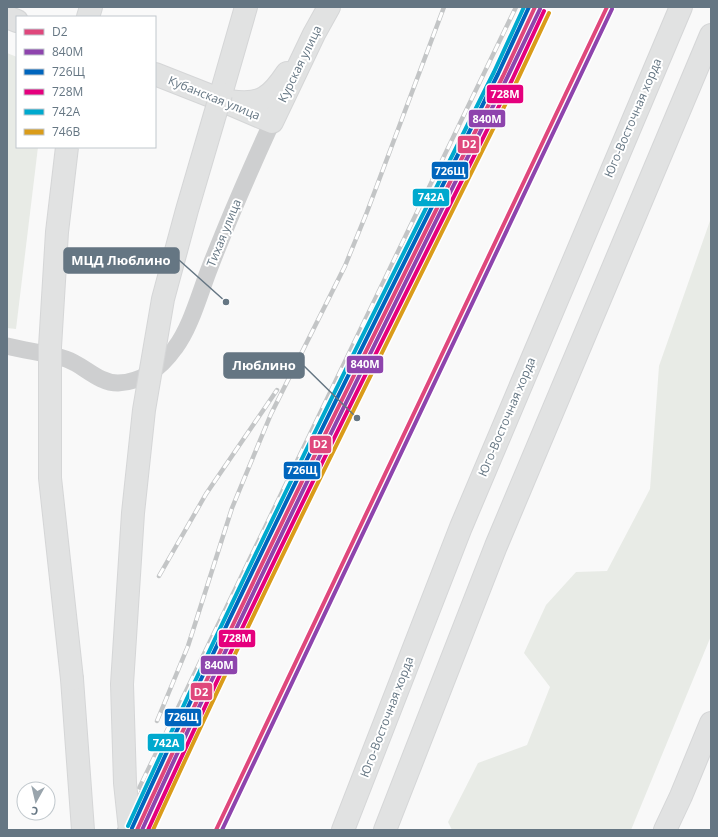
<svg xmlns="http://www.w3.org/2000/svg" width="718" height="837" viewBox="0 0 718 837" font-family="'Open Sans',sans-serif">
  <rect width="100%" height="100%" fill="#f9f9f9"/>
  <g fill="#e8ebe6">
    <polygon points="7,53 17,57 17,147 38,147 16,329 7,328"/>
    <polygon points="711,218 711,636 631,830 452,830 448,822 478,763 527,745 550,687 524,653 546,605 576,572 607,571 650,489 659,366"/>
  </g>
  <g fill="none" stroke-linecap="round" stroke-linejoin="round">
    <defs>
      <g id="secondary">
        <polyline points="7,17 17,21"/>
        <polyline points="88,17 91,7"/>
        <polyline points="155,74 216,98 272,122 314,34 329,7"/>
        <polyline points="221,94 246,7"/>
        <path d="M230,101C261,106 271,97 287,73"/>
        <polyline points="72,679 83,830"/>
        <polyline points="665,830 681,796 711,723"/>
      </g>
      <g id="primary">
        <polyline points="343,830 461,527 681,7"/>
        <polyline points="385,830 496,546 711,35"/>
      </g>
    </defs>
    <use href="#secondary" stroke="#d5d6d7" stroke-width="24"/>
    <use href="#primary" stroke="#d5d6d7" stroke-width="24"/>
    <path stroke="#cecfd0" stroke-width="17" d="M7,346C26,351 47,353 66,359C84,365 98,383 118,383C143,382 161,368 175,348C191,327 200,292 210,267C229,218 250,170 272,122"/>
    <use href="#secondary" stroke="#e1e2e2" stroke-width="22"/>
    <use href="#primary" stroke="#e1e2e2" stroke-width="22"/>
    <defs>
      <g id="rail">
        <polyline points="159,576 206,494 277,390"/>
        <polyline points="157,721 188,646 232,508 271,414 345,266 367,212 444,7"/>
        <polyline points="119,830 516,7"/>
      </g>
    </defs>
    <use href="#rail" stroke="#c3c5c6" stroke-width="4.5"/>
    <use href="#rail" stroke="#fff" stroke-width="3" stroke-dasharray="9" stroke-linecap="butt"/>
    <defs>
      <g id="secondary-bridge">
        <polyline points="67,147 57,232 50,347 50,478 72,679"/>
        <polyline points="130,830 125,783 122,684 133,513 144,410 163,299 187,210 221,94"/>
      </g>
    </defs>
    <use href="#secondary-bridge" stroke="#d5d6d7" stroke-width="24" stroke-linecap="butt"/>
    <use href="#secondary-bridge" stroke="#e1e2e2" stroke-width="22"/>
    <defs>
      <g id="rail-1">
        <path d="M137,830C253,576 378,326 503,76L535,7"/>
        <polyline points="216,830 607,7"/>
      </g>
      <g id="rail-2">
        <path d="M142,830C258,576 383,328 507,78L540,9"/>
        <polyline points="222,830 612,9"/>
      </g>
      <path id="rail-3" d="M132,828C248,573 374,324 498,74L529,7"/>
      <path id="rail-4" d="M148,830C263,577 388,329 512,80L544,11"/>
      <path id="rail-5" d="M128,826C244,571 369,322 494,72L524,7"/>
      <path id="rail-6" d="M153,830C268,578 393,331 516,83L549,13"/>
    </defs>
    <use href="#rail-1" stroke="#fff" stroke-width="7"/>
    <use href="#rail-2" stroke="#fff" stroke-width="7"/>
    <use href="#rail-3" stroke="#fff" stroke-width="7"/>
    <use href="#rail-4" stroke="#fff" stroke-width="7"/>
    <use href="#rail-5" stroke="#fff" stroke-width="7"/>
    <use href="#rail-6" stroke="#fff" stroke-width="7"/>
    <use href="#rail-1" stroke="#df477c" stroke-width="4"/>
    <use href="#rail-2" stroke="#8e44ad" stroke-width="4"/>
    <use href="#rail-3" stroke="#0065bd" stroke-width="4"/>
    <use href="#rail-4" stroke="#e5007d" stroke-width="4"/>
    <use href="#rail-5" stroke="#00a9ce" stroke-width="4"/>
    <use href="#rail-6" stroke="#da9c1a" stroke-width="4"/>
  </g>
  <g text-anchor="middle" stroke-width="4" stroke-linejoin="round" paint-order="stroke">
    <g font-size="12" fill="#657683" stroke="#fff">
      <text transform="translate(300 64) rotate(-64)" y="4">Курская улица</text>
      <text transform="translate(214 98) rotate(22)" y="4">Кубанская улица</text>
      <text transform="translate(633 118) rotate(-67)" y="4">Юго-Восточная хорда</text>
      <text transform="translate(224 233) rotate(-68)" y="4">Тихая улица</text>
      <text transform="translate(507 417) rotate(-67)" y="4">Юго-Восточная хорда</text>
      <text transform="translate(387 717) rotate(-69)" y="4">Юго-Восточная хорда</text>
    </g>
  </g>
  <path fill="none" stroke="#657683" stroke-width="1.5" d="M226 302L179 260M357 418L304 366"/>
  <g fill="#657683" stroke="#fff" stroke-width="1.5">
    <circle cx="226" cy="302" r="4"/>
    <circle cx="357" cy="418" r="4"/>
  </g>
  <g fill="#657683" stroke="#657683" stroke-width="1.5">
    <rect x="64" y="248" width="115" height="25" rx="4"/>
    <rect x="224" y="353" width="80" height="25" rx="4"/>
  </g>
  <g font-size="13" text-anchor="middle" font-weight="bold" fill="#fff">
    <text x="121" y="265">МЦД Люблино</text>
    <text x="264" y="370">Люблино</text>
  </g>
  <g stroke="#fff" stroke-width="1.5">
    <rect x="486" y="84" width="38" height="20" rx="4" fill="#e5007d"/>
    <rect x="468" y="109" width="38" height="19" rx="4" fill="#8e44ad"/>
    <rect x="457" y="135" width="23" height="19" rx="4" fill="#df477c"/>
    <rect x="431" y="161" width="38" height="19" rx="4" fill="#0065bd"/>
    <rect x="412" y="188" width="38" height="19" rx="4" fill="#00a9ce"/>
    <rect x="346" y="355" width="38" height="19" rx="4" fill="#8e44ad"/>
    <rect x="309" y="435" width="23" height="19" rx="4" fill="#df477c"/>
    <rect x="283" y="461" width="38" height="19" rx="4" fill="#0065bd"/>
    <rect x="218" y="629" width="38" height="19" rx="4" fill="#e5007d"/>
    <rect x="200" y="655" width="38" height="20" rx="4" fill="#8e44ad"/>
    <rect x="190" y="682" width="23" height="19" rx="4" fill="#df477c"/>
    <rect x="164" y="708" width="38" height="19" rx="4" fill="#0065bd"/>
    <rect x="147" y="733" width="38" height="19" rx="4" fill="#00a9ce"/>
  </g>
  <g font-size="11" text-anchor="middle" font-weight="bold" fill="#fff">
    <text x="505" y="98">728М</text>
    <text x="487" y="123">840М</text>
    <text x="469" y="148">D2</text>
    <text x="450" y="175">726Щ</text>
    <text x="431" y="201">742А</text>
    <text x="365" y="368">840М</text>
    <text x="320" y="448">D2</text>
    <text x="302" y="474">726Щ</text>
    <text x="237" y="642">728М</text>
    <text x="219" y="669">840М</text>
    <text x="201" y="696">D2</text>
    <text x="183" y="721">726Щ</text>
    <text x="166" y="747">742А</text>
  </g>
  <rect width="718" height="837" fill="none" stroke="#657683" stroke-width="16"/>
  <rect x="16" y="16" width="140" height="132" fill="#ffffff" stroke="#c1c8cd"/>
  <rect x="24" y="29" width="20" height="6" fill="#df477c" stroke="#c1c8cd"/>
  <text x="52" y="36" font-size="12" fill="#657683">D2</text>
  <rect x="24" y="49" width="20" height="6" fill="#8e44ad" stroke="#c1c8cd"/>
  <text x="52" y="56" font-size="12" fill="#657683">840М</text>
  <rect x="24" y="69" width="20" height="6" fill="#0065bd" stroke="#c1c8cd"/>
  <text x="52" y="76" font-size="12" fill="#657683">726Щ</text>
  <rect x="24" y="89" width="20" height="6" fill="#e5007d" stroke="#c1c8cd"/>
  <text x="52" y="96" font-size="12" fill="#657683">728М</text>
  <rect x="24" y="109" width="20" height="6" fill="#00a9ce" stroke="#c1c8cd"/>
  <text x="52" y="116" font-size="12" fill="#657683">742А</text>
  <rect x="24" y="129" width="20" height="6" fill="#da9c1a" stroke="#c1c8cd"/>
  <text x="52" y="136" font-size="12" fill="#657683">746В</text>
  <g transform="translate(36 801) rotate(188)"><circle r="19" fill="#ffffff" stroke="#c1c8cd"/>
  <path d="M0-3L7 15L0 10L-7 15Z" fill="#99a4ac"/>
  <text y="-6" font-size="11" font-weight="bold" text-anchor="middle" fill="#657683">С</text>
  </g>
</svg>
